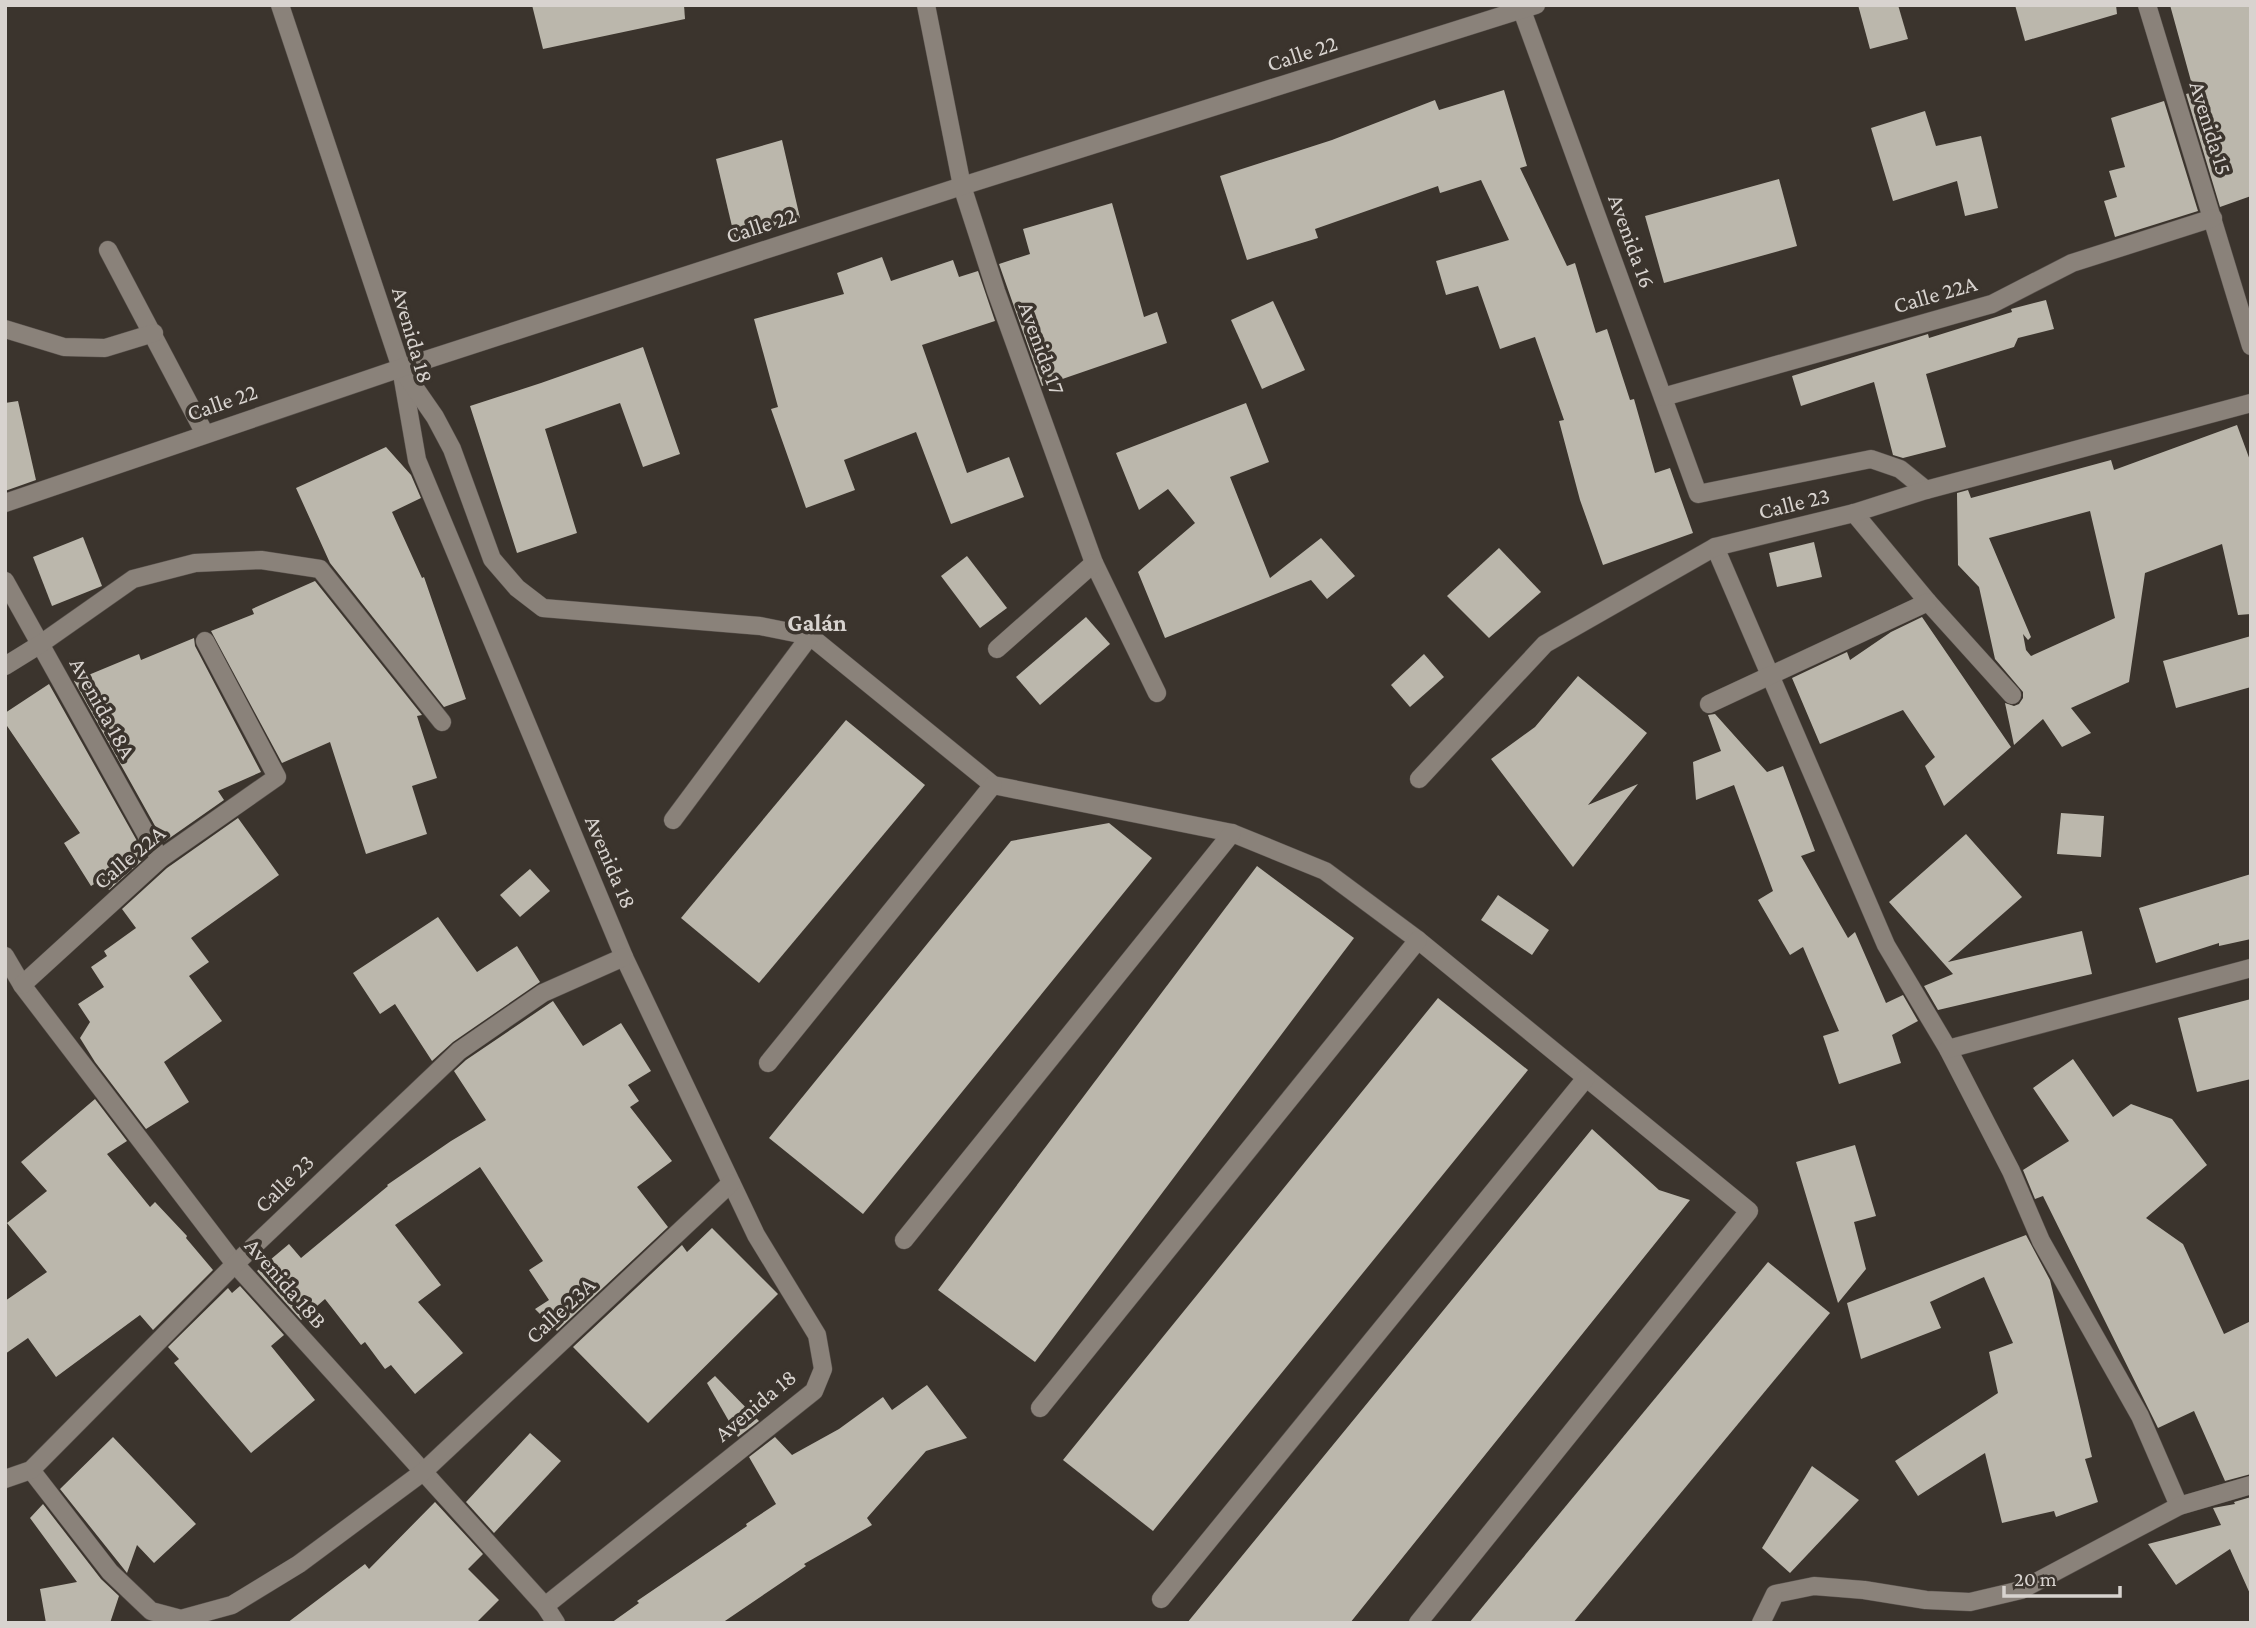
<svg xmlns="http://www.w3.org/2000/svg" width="2256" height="1628" viewBox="0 0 2256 1628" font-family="'Crimson Pro',serif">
  <rect width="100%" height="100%" fill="#3b342d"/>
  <g fill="#bbb7ac" fill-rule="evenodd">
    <polygon points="532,5 684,5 685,19 543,49"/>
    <polygon points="1858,5 1898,5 1908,39 1870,49"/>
    <polygon points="2015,5 2116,5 2117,14 2025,41"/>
    <polygon points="2170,5 2251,5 2251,196 2220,207 2186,94 2194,92"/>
    <polygon points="1504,90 1527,166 1520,168 1567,266 1575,263 1596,333 1607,329 1630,400 1634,399 1655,473 1670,468 1693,533 1603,565 1580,500 1559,421 1564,420 1535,337 1500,349 1478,286 1446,295 1436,261 1509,240 1481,180 1440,193 1438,186 1315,229 1318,238 1247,260 1220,176 1332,140 1435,100 1439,110"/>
    <polygon points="2164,101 2198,211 2115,237 2104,201 2117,197 2109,171 2125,167 2111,118"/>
    <polygon points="1925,111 1936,146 1981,136 1998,208 1965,216 1957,181 1893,201 1871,128"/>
    <polygon points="782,140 800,218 735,239 716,159"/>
    <polygon points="1779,179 1797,246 1664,283 1645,216"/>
    <polygon points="1112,203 1144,317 1157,312 1167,343 1042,386 999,264 1030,254 1023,229"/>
    <polygon points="882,257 891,281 953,260 959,277 978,271 995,321 922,345 967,473 1009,457 1024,497 951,524 916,432 844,460 855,490 806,508 771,409 778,407 754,319 844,294 837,273"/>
    <polygon points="2046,300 2054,329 2018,338 2014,347 1926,374 1946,447 1903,458 1893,455 1874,382 1801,406 1792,376 1928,334 1929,338 2012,312 2011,309"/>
    <polygon points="1273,301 1305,370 1262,389 1231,320"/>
    <polygon points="643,347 680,454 643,467 620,403 545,429 577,533 517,553 470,406 541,383"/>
    <polygon points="18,401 36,480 5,491 5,403"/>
    <polygon points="1246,403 1269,462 1230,477 1270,578 1321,538 1355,576 1327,599 1311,580 1165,638 1138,572 1195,523 1168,489 1139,510 1116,453"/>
    <path d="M2237,425L2251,463V614L2238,615L2222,544L2145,573L2129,682L2071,708L2091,733L2062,747L2043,719L2014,745L2005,703L2014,706L2019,704L2023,698V692L1995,659L1979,587L1958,565L1957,493L1968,490L1971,498L2111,460L2114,470ZM2090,511L2115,618L2031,656L2026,650L2023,634L2028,640L2031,637L1989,538Z"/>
    <polygon points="386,447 411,475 421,498 392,512 422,578 424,577 466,699 444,707 330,563 296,488"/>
    <polygon points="83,537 102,586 52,606 33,557"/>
    <polygon points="1814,542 1822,577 1777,587 1769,553"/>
    <polygon points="1499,548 1541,592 1489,638 1447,596"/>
    <polygon points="967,556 1007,608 980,628 941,576"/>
    <polygon points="315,581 422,715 417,716 437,778 412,786 427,834 366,854 330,742 282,763 211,631 254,614 252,609"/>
    <polygon points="1086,617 1110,644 1040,705 1016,677"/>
    <polygon points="1922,617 2011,747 1944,806 1925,766 1935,757 1903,710 1820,744 1792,678 1847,652 1850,660 1891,632"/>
    <polygon points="2251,636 2251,687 2176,708 2163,661"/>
    <polygon points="194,638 195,646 261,772 218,791 224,800 164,842 74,681 139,654 141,660"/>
    <polygon points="1424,654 1444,677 1410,707 1391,685"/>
    <polygon points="1578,676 1647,733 1588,805 1638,784 1573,867 1491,759 1535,727"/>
    <polygon points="49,684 146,857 109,890 102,879 91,886 64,843 80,833 5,723 5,713"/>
    <polygon points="1715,714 1767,772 1783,766 1815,851 1801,856 1848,938 1855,932 1886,1003 1903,995 1918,1021 1892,1035 1901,1063 1839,1084 1823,1036 1839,1031 1803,947 1790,955 1758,900 1773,891 1734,785 1696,800 1693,762 1721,751 1708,715"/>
    <polygon points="846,720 925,785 759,983 681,918"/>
    <polygon points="2061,813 2104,816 2101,857 2057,854"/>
    <polygon points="238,818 279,875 191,938 209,962 189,976 222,1021 164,1062 189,1102 146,1129 95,1062 80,1038 90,1022 78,1004 104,987 91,967 107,956 104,951 136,928 122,909 167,868"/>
    <polygon points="1109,823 1152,858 863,1214 769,1138 1011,841"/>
    <polygon points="1966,834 2022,897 1948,962 2082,931 2092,974 1938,1010 1924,986 1953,974 1889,902"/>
    <polygon points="1257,866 1354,938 1035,1362 938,1290"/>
    <polygon points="530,869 550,891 520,917 500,895"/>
    <polygon points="2251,874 2251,939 2219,946 2219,943 2156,963 2139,908"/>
    <polygon points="1498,895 1549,930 1532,955 1481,920"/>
    <polygon points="438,917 477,972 517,946 540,982 453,1042 432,1061 395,1004 380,1014 353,973"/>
    <polygon points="1438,998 1528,1070 1153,1531 1063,1460"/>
    <polygon points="2251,999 2251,1079 2197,1092 2178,1018"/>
    <polygon points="553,1001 583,1046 621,1023 651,1071 628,1085 639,1101 630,1107 672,1161 637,1187 668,1227 557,1331 535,1309 549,1300 529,1270 543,1261 480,1167 395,1225 441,1285 418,1302 463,1353 415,1394 391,1365 385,1369 365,1342 361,1345 325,1299 301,1320 257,1271 289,1244 301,1258 388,1186 387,1185 451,1141 486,1120 454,1071 466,1060"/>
    <polygon points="2073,1059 2113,1117 2131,1104 2172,1119 2207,1165 2146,1218 2183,1244 2224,1334 2251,1321 2251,1474 2225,1481 2194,1411 2158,1428 2043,1196 2035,1199 2023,1170 2069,1141 2033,1088"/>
    <polygon points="95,1099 127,1141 107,1154 150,1207 155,1202 187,1236 186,1238 213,1270 153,1330 140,1315 56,1377 28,1338 5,1354 5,1301 47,1272 7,1223 47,1191 21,1162"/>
    <polygon points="1592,1129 1659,1190 1690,1200 1350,1623 1187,1623"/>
    <polygon points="1855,1145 1876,1216 1854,1222 1866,1269 1838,1303 1796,1162"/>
    <polygon points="712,1228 778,1294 648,1423 573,1347 682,1245 687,1252"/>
    <polygon points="2026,1235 2050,1280 2092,1457 2085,1459 2098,1502 2056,1517 2054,1511 2002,1523 1985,1453 1918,1496 1895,1461 1998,1393 1989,1352 2013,1343 1984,1277 1930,1302 1941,1328 1861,1359 1847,1303"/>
    <polygon points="1768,1262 1830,1313 1573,1623 1469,1623"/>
    <polygon points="240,1286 284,1335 271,1346 315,1400 251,1453 174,1363 179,1359 168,1347 228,1288 232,1293"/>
    <polygon points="715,1376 759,1421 738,1437 707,1383"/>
    <polygon points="927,1385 967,1438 926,1451 867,1518 872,1525 804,1564 806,1566 722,1623 611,1623 639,1603 637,1601 747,1526 746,1524 776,1504 749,1457 775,1437 792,1455 839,1429 883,1397 892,1410"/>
    <polygon points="530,1433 561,1461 494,1533 466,1502"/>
    <polygon points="113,1437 196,1524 154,1563 137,1545 127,1573 60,1489"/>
    <polygon points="1812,1466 1859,1500 1790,1573 1762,1548"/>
    <polygon points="2251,1497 2251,1596 2230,1549 2176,1585 2148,1544 2221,1525 2213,1508 2235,1504 2234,1502"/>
    <polygon points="435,1502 483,1554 468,1569 499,1600 476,1623 287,1623 365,1564 369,1569"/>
    <polygon points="43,1504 101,1579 119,1596 110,1623 46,1623 40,1589 77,1582 30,1518"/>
  </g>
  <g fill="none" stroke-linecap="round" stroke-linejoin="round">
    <defs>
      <g id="minor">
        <polyline points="280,5 401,368 417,460 624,957 756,1235 817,1335 823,1369 814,1391 545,1606"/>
        <polyline points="926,5 962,186 996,291 1094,563 1157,693"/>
        <polyline points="1520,5 1698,494 1871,459 1900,469 1926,490"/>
        <polyline points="2147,5 2251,346"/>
        <polyline points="108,250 205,434"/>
        <polyline points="5,329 64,347 105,348 154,333"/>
        <polyline points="401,368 435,417 452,449 492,559 517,588 543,608 760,626 810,636 993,785 1232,833 1325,871 1418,940 1749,1211 1418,1623"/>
        <polyline points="1663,397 1992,304 2072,263 2213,218"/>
        <polyline points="5,503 401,368 962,186 1536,5"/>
        <polyline points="1854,513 1928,602 2012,695"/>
        <polyline points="1715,547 1886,945 1948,1049 2011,1171 2041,1241 2140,1416 2179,1506"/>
        <polyline points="5,581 160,859"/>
        <polyline points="997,649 1094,563"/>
        <polyline points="5,666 39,645 133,579 195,563 261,560 320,569 442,722"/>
        <polyline points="1709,704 1928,602"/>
        <polyline points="1419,779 1545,644 1715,547 1854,513 1926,490 2251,403"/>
        <polyline points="673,820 810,636"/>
        <polyline points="5,956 22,985 235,1264 545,1606 556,1623"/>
        <polyline points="22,985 160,859 277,777 205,641"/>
        <polyline points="1948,1049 2251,968"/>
        <polyline points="768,1063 993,785"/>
        <polyline points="904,1240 1232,833"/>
        <polyline points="1040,1408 1418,940"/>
        <polyline points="31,1470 110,1572 151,1611 181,1619 232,1605 299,1564 423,1472 731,1183"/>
        <polyline points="5,1479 31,1470 235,1264 459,1051 543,993 624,957"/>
        <polyline points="1161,1599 1586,1078"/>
        <polyline points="1761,1623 1775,1594 1814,1586 1864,1590 1926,1600 1970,1602 2021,1590 2179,1506 2251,1485"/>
      </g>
    </defs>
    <use href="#minor" stroke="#59524d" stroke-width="19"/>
    <use href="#minor" stroke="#8a827a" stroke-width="18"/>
  </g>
  <g text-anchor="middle" stroke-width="7" stroke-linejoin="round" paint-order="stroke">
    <g font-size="23" fill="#d8d3cf" stroke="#3b342d">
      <text transform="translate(1302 53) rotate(-18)" y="8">Calle 22</text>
      <text transform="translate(2211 128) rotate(73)" y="8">Avenida 15</text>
      <text transform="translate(761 225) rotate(-18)" y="8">Calle 22</text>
      <text transform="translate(1632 241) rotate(70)" y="8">Avenida 16</text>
      <text transform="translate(1935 294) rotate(-16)" y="8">Calle 22A</text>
      <text transform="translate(413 335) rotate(74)" y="8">Avenida 18</text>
      <text transform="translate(1042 348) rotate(70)" y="8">Avenida 17</text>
      <text transform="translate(222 402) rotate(-19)" y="8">Calle 22</text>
      <text transform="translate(1794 503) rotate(-14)" y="8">Calle 23</text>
      <text transform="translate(103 708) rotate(61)" y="8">Avenida 18A</text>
      <text transform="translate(129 857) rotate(-40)" y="8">Calle 22A</text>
      <text transform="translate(611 862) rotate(67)" y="8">Avenida 18</text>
      <text transform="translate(284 1183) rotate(-44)" y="8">Calle 23</text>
      <text transform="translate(286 1283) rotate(49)" y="8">Avenida 18B</text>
      <text transform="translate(560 1310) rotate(-43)" y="8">Calle 23A</text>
      <text transform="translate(755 1405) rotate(-40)" y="8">Avenida 18</text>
    </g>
    <g font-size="24" font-weight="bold" fill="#d8d3cf" stroke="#3b342d">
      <text x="817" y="631">Galán</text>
    </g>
  </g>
  <rect width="2256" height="1628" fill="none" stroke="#d8d3cf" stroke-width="14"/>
  <path d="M2004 1586v10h116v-10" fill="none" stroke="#d8d3cf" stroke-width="3.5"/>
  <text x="2014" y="1586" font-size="21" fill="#d8d3cf" stroke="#3b342d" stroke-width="5" paint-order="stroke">20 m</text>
</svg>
